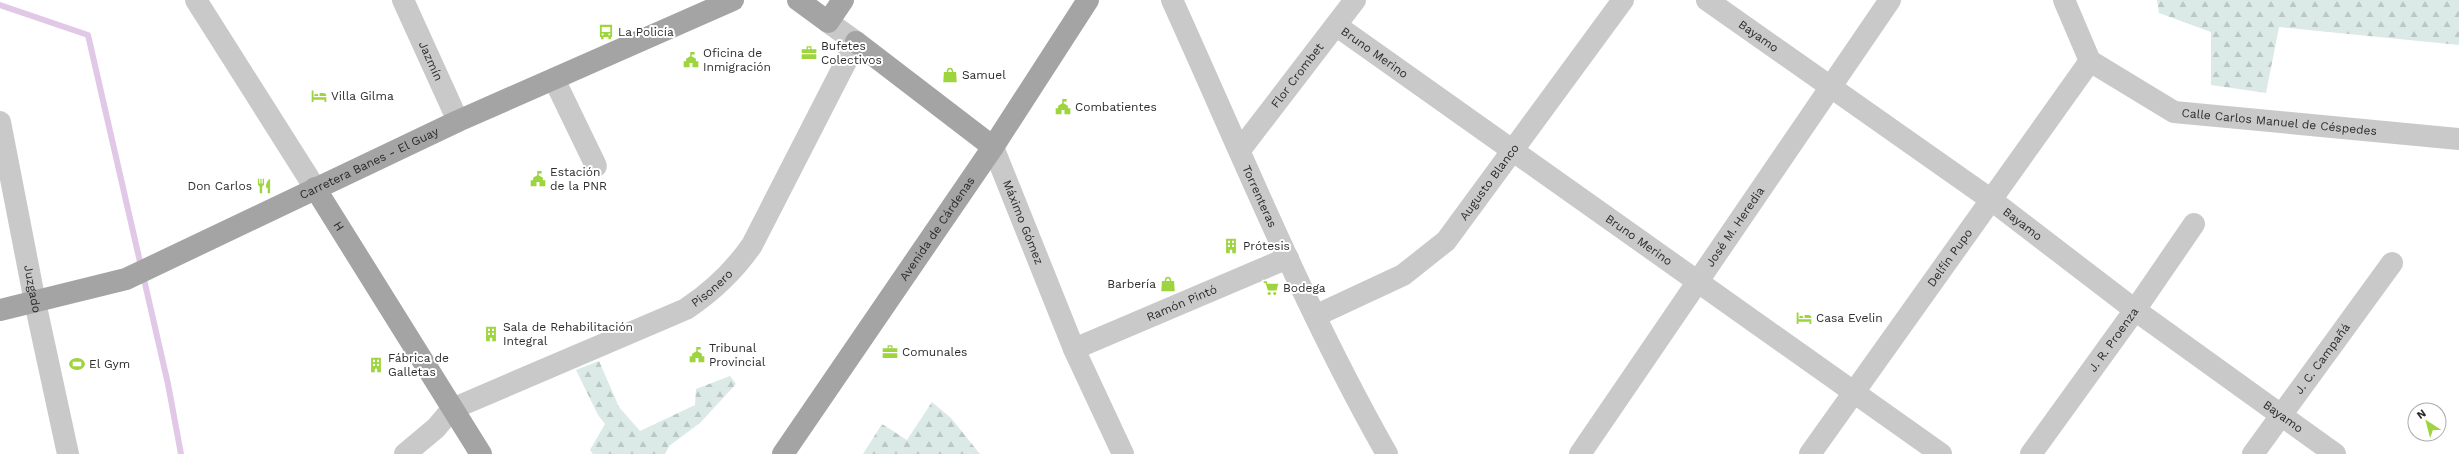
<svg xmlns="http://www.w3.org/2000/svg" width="2459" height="454" viewBox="0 0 2459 454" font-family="'Work Sans',sans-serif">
  <defs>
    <pattern id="forest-firs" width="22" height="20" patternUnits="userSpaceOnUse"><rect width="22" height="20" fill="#dbe9e7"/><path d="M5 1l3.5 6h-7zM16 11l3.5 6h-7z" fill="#bcc8c6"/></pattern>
  </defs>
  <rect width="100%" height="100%" fill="#fff"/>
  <g fill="url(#forest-firs)">
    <polygon points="2157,0 2459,0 2459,45 2279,27 2266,93 2211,85 2211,32 2159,13"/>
    <polygon points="599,361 619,407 640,431 695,405 696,389 730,376 736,384 700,423 669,446 665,454 593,454 590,450 605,424 598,415 576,370"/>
    <polygon points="932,402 951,418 980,454 863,454 882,424 907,440"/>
  </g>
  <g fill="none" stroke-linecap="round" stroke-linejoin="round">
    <polyline stroke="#e1c8e7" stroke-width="6" points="0,5 88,35 168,384 181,454"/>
    <g stroke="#c9c9c9" stroke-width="22">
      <polyline points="196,0 315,188"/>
      <path id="s1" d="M403,0L458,121"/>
      <path id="s2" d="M1172,0C1241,152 1304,308 1387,454"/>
      <path id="s3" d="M1707,0L1990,199L2135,310L2335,454"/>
      <polyline points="2064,0 2090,61"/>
      <path id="s4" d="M1337,26L1941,454"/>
      <path id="s5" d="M2090,61L2174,112L2459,139"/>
      <polyline points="554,79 596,166"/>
      <path id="s6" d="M0,122L35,302L68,454"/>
      <path id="s7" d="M993,147L1074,349L1123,454"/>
      <path id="s8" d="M1240,150L1355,0"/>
      <path id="s9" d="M1315,316L1403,275L1446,241L1623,0"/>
      <path id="s10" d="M1074,349L1288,258"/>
      <path id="s11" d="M405,454L436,428L452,409L686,309C713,291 734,271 752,245L856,42L828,22"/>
      <path id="s12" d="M1580,454L1890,0"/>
      <path id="s13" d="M1810,454L2090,61"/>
      <path id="s14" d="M2031,454L2135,310L2194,224"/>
      <path id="s15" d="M2253,454L2392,263"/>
    </g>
    <g stroke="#a4a4a4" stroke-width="22">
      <polyline points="798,0 828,22 843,0"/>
      <polyline points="856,42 993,147"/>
      <path id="s16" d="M315,188L481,454"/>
      <path id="s17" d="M0,310L126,279L458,121L733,0"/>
      <path id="s18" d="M783,454L993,147L1088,0"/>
    </g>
  </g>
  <defs>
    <symbol id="bus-bare" viewBox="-9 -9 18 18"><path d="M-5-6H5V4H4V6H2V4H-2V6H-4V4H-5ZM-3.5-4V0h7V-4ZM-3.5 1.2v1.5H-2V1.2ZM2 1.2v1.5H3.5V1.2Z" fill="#9ed43e" stroke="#fff" stroke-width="2.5" paint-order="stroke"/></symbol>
    <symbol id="office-bare" viewBox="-9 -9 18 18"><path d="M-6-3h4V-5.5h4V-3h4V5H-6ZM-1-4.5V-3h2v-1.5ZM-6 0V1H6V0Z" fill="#9ed43e" stroke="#fff" stroke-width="2.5" paint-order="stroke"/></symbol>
    <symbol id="civic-bare" viewBox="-9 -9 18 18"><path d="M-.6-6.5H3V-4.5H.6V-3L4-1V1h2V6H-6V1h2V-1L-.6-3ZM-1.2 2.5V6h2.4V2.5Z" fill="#9ed43e" stroke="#fff" stroke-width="2.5" paint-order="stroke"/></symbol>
    <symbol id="shop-bare" viewBox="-9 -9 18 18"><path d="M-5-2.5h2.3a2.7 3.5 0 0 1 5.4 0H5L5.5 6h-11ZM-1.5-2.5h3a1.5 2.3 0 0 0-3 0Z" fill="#9ed43e" stroke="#fff" stroke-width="2.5" paint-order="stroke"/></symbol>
    <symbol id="hotel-bare" viewBox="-9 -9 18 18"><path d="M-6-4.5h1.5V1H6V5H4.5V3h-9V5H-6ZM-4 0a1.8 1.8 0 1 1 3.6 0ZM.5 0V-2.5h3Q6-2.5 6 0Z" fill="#9ed43e" stroke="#fff" stroke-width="2.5" paint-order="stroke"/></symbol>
    <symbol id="restaurant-bare" viewBox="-9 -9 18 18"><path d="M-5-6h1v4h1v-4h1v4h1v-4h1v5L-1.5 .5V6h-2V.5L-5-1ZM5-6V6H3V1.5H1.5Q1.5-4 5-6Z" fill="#9ed43e" stroke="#fff" stroke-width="2.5" paint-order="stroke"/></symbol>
    <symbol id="building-bare" viewBox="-9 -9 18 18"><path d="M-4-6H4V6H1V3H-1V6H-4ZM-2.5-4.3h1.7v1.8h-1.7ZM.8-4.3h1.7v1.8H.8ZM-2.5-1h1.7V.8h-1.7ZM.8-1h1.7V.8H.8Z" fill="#9ed43e" stroke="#fff" stroke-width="2.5" paint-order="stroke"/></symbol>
    <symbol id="supermarket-bare" viewBox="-9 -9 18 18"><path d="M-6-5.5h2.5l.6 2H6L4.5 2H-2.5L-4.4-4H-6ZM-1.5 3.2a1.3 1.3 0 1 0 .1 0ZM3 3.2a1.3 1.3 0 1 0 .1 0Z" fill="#9ed43e" stroke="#fff" stroke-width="2.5" paint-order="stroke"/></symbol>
    <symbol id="stadium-bare" viewBox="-9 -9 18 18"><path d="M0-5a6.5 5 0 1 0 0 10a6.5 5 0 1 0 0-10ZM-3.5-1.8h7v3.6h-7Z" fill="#9ed43e" stroke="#fff" stroke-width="2.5" paint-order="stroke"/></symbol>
  </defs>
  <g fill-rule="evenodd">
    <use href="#bus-bare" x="595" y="21" width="22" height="22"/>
    <use href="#office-bare" x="798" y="42" width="22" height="22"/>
    <use href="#civic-bare" x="680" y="49" width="22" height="22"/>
    <use href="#shop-bare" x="939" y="64" width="22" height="22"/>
    <use href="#hotel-bare" x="308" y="85" width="22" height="22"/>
    <use href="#civic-bare" x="1052" y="96" width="22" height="22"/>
    <use href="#civic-bare" x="527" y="168" width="22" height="22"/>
    <use href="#restaurant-bare" x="253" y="175" width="22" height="22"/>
    <use href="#building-bare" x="1220" y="235" width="22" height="22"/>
    <use href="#shop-bare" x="1157" y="273" width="22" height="22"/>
    <use href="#supermarket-bare" x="1260" y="277" width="22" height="22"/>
    <use href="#hotel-bare" x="1793" y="307" width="22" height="22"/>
    <use href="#building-bare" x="480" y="323" width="22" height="22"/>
    <use href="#office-bare" x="879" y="341" width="22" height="22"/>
    <use href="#civic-bare" x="686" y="344" width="22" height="22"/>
    <use href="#stadium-bare" x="66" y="353" width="22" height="22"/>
    <use href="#building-bare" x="365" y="354" width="22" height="22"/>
  </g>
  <g text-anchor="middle" stroke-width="4" stroke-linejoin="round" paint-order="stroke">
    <g font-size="12" fill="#2c2c2c" stroke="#fff" text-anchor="start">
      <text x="618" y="36">La Policía</text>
      <text x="821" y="50">Bufetes<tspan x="821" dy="14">Colectivos</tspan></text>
      <text x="703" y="57">Oficina de<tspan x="703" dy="14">Inmigración</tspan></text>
      <text x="962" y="79">Samuel</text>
      <text x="331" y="100">Villa Gilma</text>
      <text x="1075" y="111">Combatientes</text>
      <text x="550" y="176">Estación<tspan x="550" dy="14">de la PNR</tspan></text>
      <text x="252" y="190" text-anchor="end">Don Carlos</text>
      <text x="1243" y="250">Prótesis</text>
      <text x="1156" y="288" text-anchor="end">Barbería</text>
      <text x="1283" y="292">Bodega</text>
      <text x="1816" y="322">Casa Evelin</text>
      <text x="503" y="331">Sala de Rehabilitación<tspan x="503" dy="14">Integral</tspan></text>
      <text x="709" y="352">Tribunal<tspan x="709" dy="14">Provincial</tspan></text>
      <text x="902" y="356">Comunales</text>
      <text x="388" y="362">Fábrica de<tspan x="388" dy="14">Galletas</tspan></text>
      <text x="89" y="368">El Gym</text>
    </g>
    <g font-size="12" fill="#2c2c2c" stroke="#fff">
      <text dy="4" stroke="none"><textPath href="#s3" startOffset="63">Bayamo</textPath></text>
      <text dy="4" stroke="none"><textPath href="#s4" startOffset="46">Bruno Merino</textPath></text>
      <text dy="4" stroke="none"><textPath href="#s1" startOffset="67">Jazmín</textPath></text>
      <text dy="4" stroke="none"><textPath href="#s8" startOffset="94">Flor Crombet</textPath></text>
      <text dy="4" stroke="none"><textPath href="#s5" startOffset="204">Calle Carlos Manuel de Céspedes</textPath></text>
      <text dy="4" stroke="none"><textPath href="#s17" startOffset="399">Carretera Banes - El Guay</textPath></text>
      <text dy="4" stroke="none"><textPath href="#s9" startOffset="225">Augusto Blanco</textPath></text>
      <text dy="4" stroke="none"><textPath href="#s2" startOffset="215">Torrenteras</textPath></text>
      <text dy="4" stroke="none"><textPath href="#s7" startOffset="81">Máximo Gómez</textPath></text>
      <text dy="4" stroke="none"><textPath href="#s3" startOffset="387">Bayamo</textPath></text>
      <text dy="4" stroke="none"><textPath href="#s16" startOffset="45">H</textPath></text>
      <text dy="4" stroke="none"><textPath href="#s12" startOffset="275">José M. Heredia</textPath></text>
      <text dy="4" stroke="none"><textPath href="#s18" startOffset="273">Avenida de Cárdenas</textPath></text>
      <text dy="4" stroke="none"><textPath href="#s4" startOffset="370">Bruno Merino</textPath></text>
      <text dy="4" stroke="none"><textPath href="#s13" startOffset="241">Delfín Pupo</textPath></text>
      <text dy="4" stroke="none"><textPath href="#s6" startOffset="170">Juzgado</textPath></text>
      <text dy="4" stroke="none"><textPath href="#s11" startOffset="353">Pisonero</textPath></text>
      <text dy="4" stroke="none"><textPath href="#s10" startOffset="117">Ramón Pintó</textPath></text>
      <text dy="4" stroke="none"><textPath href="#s14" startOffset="141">J. R. Proenza</textPath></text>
      <text dy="4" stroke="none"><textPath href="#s15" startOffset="118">J. C. Campañá</textPath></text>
      <text dy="4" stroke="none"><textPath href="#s3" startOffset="711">Bayamo</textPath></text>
    </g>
  </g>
  <g transform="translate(2427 422) rotate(324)"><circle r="19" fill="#ffffff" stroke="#ababab"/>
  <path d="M0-3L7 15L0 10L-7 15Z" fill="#9ed43e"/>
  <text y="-6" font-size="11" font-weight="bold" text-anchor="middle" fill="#2c2c2c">N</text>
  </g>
</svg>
